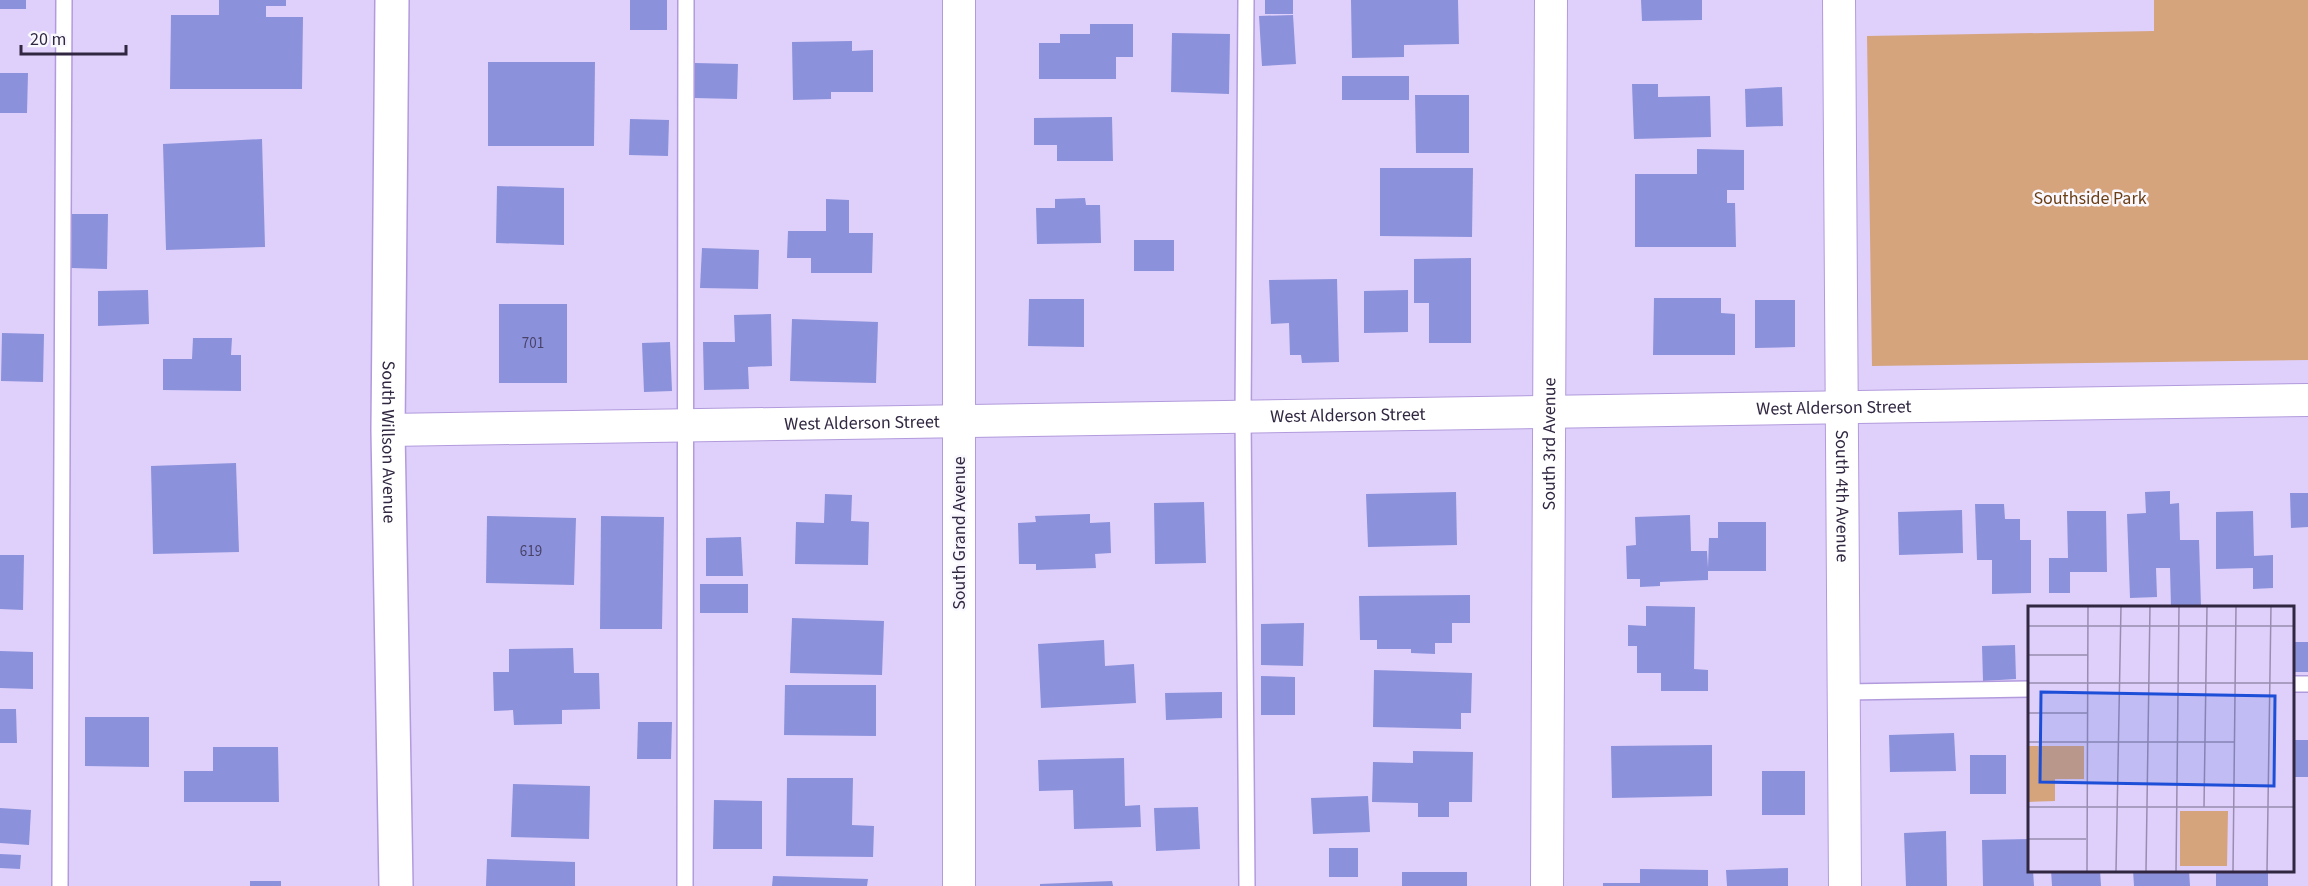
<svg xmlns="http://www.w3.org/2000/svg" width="2308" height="886" viewBox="0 0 2308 886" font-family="'Source Sans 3',sans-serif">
  <rect width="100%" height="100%" fill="#ded0fa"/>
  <polygon fill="#d5a47d" points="2154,0 2308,0 2308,360 1872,366 1867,36 2154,31"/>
  <g fill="#8c91dc">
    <rect x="0" y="0" width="26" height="9"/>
    <polygon points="219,0 286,0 286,6 266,6 266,17 303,17 302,89 170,89 171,15 219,15"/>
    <rect x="630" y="0" width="37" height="30"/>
    <rect x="1265" y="0" width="28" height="14"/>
    <polygon points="1351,0 1458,0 1459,44 1404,45 1404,57 1352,58"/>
    <polygon points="1641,0 1702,0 1702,20 1642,21"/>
    <polygon points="1293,15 1296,64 1262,66 1259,16"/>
    <polygon points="1090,24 1133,24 1133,57 1116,57 1116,79 1039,79 1039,43 1060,43 1060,34 1090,34"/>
    <polygon points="1172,33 1230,34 1229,94 1171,92"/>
    <polygon points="852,41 852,51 873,50 873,92 831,92 831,99 793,100 792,42"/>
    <polygon points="488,62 595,62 594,146 488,146"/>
    <polygon points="695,63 738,64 737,99 694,98"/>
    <polygon points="0,73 28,73 27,113 0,113"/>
    <rect x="1342" y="76" width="67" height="24"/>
    <polygon points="1632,84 1658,84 1658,97 1710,96 1711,137 1634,139"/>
    <polygon points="1782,87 1783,126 1746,127 1745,89"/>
    <polygon points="1415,95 1469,95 1469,153 1416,153"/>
    <polygon points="1112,117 1113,161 1057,161 1057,145 1034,145 1034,118"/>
    <polygon points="630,119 669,120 668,156 629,155"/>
    <polygon points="262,139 265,247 166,250 163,144"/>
    <polygon points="1697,149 1744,150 1744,190 1727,190 1727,203 1735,203 1736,247 1635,247 1635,174 1697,174"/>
    <polygon points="1380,168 1473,168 1472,237 1380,236"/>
    <polygon points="497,186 564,188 564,245 496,243"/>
    <polygon points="1085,198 1086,205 1100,205 1101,243 1037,244 1036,208 1055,208 1055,199"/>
    <polygon points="826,199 849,200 849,233 873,233 872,273 811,273 811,258 787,258 788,231 826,231"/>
    <polygon points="72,214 108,214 107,269 71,268"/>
    <rect x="1134" y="240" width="40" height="31"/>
    <polygon points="702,248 759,250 758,289 700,288"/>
    <polygon points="1471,258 1471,343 1429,343 1429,303 1414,303 1414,259"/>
    <polygon points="1337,279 1339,362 1302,363 1301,355 1290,355 1289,323 1271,324 1269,280"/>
    <polygon points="148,290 149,324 98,326 98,291"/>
    <polygon points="1408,290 1408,332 1364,333 1364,291"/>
    <polygon points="1654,298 1721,298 1721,313 1735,314 1735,355 1653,355"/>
    <polygon points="1029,299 1084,299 1084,347 1028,346"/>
    <polygon points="1755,300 1795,300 1795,347 1755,348"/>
    <rect x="499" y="304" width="68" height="79"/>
    <polygon points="771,314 772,366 748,367 749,389 704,390 703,342 735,342 734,315"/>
    <polygon points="792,319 878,322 876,383 790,381"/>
    <polygon points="2,333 44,334 43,382 1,381"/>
    <polygon points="193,338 232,338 231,355 241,355 241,391 163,390 163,359 192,359"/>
    <polygon points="670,342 672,391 644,392 642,343"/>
    <polygon points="236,463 239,552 153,554 151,466"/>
    <polygon points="2170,491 2170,504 2179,503 2180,540 2199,540 2201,607 2171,607 2170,568 2156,568 2157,597 2130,598 2127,514 2146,513 2145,492"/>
    <polygon points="1456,492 1457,545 1368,547 1366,494"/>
    <polygon points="2290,493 2308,493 2308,527 2291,528"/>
    <polygon points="825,494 852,495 851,521 869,522 868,565 795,564 796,522 824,523"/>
    <polygon points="1204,502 1206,563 1155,564 1154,503"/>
    <polygon points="1975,504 2004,504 2005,519 2020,519 2020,540 2031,540 2031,593 1992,594 1992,560 1977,560"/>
    <polygon points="1962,510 1963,553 1899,555 1898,512"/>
    <polygon points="2067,511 2106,511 2107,572 2070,572 2070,593 2049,593 2049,558 2068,558"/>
    <polygon points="2253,511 2254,556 2273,555 2273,588 2253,589 2253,568 2216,569 2216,512"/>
    <polygon points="1090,514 1090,523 1110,522 1111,553 1095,554 1096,568 1036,570 1036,564 1019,564 1018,523 1036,522 1035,516"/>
    <polygon points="1690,515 1691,551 1707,551 1708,568 1709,538 1718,538 1718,522 1766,522 1766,571 1708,571 1708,580 1660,582 1660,586 1640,587 1640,579 1627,579 1626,546 1636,545 1635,517"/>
    <polygon points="487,516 576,518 574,585 486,583"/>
    <polygon points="601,516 664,517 662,629 600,629"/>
    <polygon points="741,537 743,576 706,576 706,538"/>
    <polygon points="0,555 24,555 23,610 0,609"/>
    <rect x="700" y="584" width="48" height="29"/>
    <polygon points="1470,595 1470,623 1452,623 1452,643 1435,643 1435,654 1411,653 1411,649 1377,649 1377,640 1360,640 1359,596"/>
    <polygon points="1646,606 1695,607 1694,669 1708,670 1708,691 1661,691 1661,673 1637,673 1637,646 1628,646 1628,625 1646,626"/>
    <polygon points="792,618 884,621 882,675 790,673"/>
    <polygon points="1304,623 1303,666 1261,665 1261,624"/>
    <polygon points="1104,640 1105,666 1134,664 1136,703 1041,708 1038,644"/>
    <rect x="2292" y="642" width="16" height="30"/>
    <polygon points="2015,645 2016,679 1983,681 1982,646"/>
    <polygon points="573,648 574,673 599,673 600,709 562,710 562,724 514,725 513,710 494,711 493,672 509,672 509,649"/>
    <polygon points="0,651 33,652 33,689 0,688"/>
    <polygon points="1374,670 1472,673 1471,713 1461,713 1461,729 1373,727"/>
    <polygon points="1261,676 1295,677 1295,715 1261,715"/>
    <polygon points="785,685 876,685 876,736 784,735"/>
    <polygon points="1222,692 1222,718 1166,720 1165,693"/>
    <polygon points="0,709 16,709 17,743 0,743"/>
    <polygon points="85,717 149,717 149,767 85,766"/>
    <polygon points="638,722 672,722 671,759 637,759"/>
    <polygon points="1954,733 1956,771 1890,772 1889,735"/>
    <rect x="2292" y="740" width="16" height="37"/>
    <polygon points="1712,745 1712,796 1612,798 1611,746"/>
    <polygon points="213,747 278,747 279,802 184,802 184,771 213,771"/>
    <polygon points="1413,751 1473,752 1472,802 1449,802 1449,817 1418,817 1418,803 1372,802 1373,762 1413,763"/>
    <rect x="1970" y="755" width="36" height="39"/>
    <polygon points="1124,758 1125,806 1140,805 1141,827 1074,829 1073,790 1039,791 1038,760"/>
    <rect x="1762" y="771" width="43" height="44"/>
    <polygon points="787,778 853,778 852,825 874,826 873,857 786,856"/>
    <polygon points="513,784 590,786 589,839 511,837"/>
    <polygon points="1368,796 1370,832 1313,834 1311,798"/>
    <polygon points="714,800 762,801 762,849 713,849"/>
    <polygon points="1198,807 1200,849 1156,851 1154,808"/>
    <polygon points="0,808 31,810 29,845 0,843"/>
    <polygon points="1946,831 1947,886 1906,886 1904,833"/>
    <polygon points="2029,839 2029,870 2033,870 2034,886 1983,886 1982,840"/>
    <rect x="1329" y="848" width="29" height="29"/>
    <polygon points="0,854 21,855 20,869 0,868"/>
    <polygon points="487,859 575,862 575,886 486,886"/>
    <polygon points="1788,868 1788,886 1727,886 1726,870"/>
    <polygon points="1640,869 1708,870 1708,886 1603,886 1603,883 1640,883"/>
    <polygon points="2051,870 2100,870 2101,886 2052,886"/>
    <polygon points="2133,870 2189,870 2190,886 2134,886"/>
    <rect x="2216" y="870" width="52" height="16"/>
    <rect x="1402" y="872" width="65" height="14"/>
    <polygon points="773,876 868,879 867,886 772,886"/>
    <rect x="250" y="881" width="31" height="5"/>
    <polygon points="1112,881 1113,886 1040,886 1040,884"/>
  </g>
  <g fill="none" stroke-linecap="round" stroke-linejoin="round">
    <defs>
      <g id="lane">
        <polyline points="1246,0 1243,416 1247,886"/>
        <polyline points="2292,684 2308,684"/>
        <polyline points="1846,692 2029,689"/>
        <polyline points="60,886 64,0"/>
        <polyline points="685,886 686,0"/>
      </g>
      <g id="street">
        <path id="s1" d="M1839,0L1845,886"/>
        <path id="s2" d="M388,430L2308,400"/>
        <polyline points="959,886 959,0"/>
        <path id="s3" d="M1547,886L1551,0"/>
      </g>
      <g id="secondary">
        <path id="s4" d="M392,0L388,430L396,886"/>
      </g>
    </defs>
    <use href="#lane" stroke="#b29bdd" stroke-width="18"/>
    <use href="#street" stroke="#b29bdd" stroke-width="34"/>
    <use href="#secondary" stroke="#b29bdd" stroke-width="36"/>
    <use href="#lane" stroke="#fff" stroke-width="15"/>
    <use href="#street" stroke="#fff" stroke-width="32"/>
    <use href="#secondary" stroke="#fff" stroke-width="33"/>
  </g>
  <g text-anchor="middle" stroke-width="5" stroke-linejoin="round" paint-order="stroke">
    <g font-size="15" fill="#484268">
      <text x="533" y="348">701</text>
      <text x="531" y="556">619</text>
    </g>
    <g font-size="18" fill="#6b3e14" stroke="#faf8ff">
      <text x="2090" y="204">Southside Park</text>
    </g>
    <g font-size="18" fill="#312741" stroke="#faf8ff">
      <text dy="6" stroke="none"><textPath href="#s2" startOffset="1446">West Alderson Street</textPath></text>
      <text dy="6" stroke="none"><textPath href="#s2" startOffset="960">West Alderson Street</textPath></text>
      <text dy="6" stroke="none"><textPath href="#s2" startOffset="474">West Alderson Street</textPath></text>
      <text dy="6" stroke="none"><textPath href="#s4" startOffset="442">South Willson Avenue</textPath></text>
      <text dy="6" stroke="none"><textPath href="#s3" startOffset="442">South 3rd Avenue</textPath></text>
      <text dy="6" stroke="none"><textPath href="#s1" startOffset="496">South 4th Avenue</textPath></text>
      <text transform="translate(959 533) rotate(-90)" y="6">South Grand Avenue</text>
    </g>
  </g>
  <g transform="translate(2028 606)">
    <rect width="266" height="266" fill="#ded0fa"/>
    <path d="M0,140H56V173H27V195L0,196ZM152,205H200L199,260H152Z" fill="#d5a47d"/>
    <path fill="none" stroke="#998cb0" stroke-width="1.5" d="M0,20H266M0,49H60M0,77H266M0,107H60M0,136H206M0,201H206M176,201L179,0M206,201H266M0,233H58M59,265L60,0M88,265L93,0M118,265L122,0M148,265L151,0M205,265L208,0M239,265L243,0"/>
    <path fill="#1d4ed8" fill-opacity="0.15" stroke="#1d4ed8" stroke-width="3" d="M13,86L247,90L246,180L12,176Z"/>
    <rect width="266" height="266" fill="none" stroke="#312741" stroke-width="3"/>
  </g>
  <path d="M21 45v9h105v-9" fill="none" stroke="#312741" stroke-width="3"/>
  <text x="30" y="45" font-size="18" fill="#312741" stroke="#faf8ff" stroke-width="4.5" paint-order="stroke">20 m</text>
</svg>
